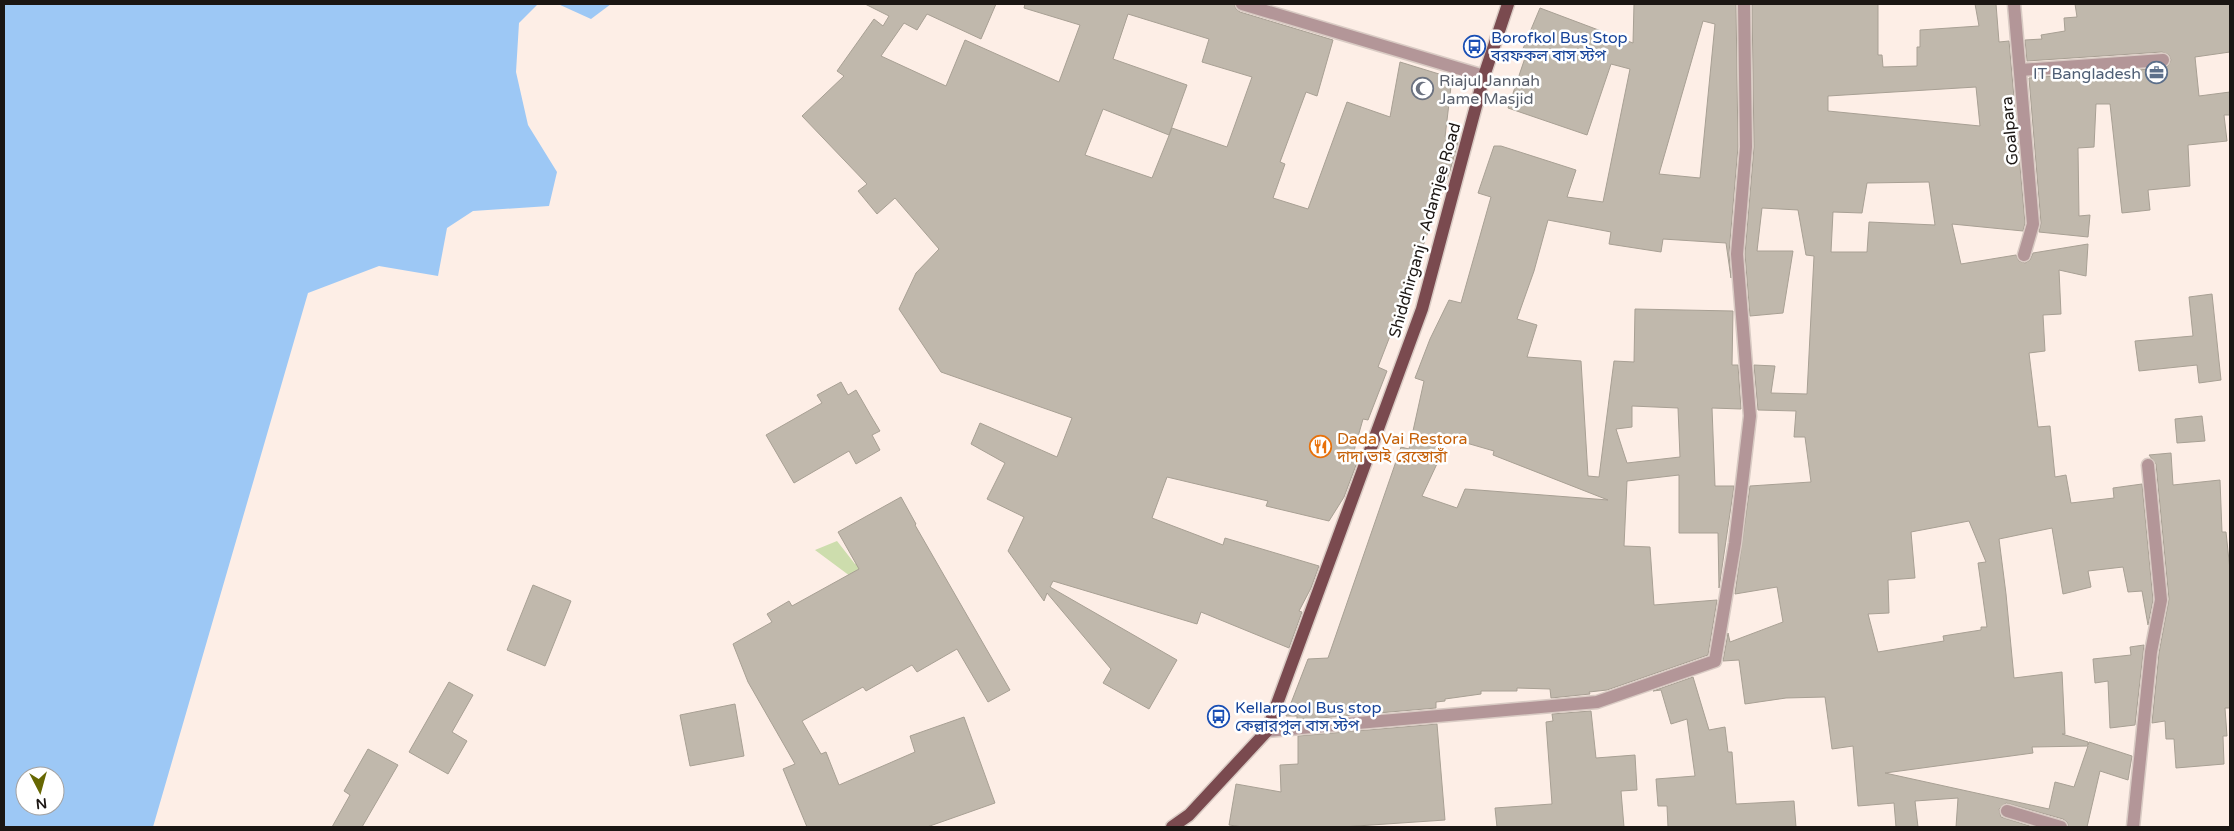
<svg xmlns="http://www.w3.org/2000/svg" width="2234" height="831" viewBox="0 0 2234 831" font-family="'Varela Round','Noto Sans Bengali',sans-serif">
  <rect width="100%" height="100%" fill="#fdeee6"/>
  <polygon fill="#cdddad" points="902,537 900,549 850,576 815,550 837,541 855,564"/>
  <g fill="#9dc8f5" fill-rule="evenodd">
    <path d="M4,4H538L519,23L516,72L528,125L557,172L549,206L473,211L447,228L438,276L379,266L308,293L153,827H4ZM25,776H55V806H25Z"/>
    <polygon points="558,4 611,4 591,19"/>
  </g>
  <g fill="#c0b8ac" stroke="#a8a094" fill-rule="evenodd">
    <path d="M865,4H996L981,39L927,14L917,30L904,23L881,56L946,86L965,40L1059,82L1080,25L1024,8L1025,4H1234L1236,9L1240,12L1333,40L1317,96L1306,92L1280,162L1285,164L1273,198L1308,209L1347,102L1390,117L1400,62L1452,78L1445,137L1458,142L1450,171L1423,246L1426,247L1403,319L1397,318L1378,367L1387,371L1368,420L1363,419L1352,458L1358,460L1344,497L1329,521L1266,506L1268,501L1167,477L1152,518L1223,545L1225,538L1319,566L1311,588L1299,611L1302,612L1289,648L1201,612L1197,624L1053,581L1050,587L1177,660L1149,709L1103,683L1111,669L1047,593L1044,601L1008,551L1024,517L987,499L1005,463L971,444L980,423L1057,457L1072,418L941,372L899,309L916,273L939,249L895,198L877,214L858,191L867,184L802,116L844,76L837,71L874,19L883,26L889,16ZM1128,14L1209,39L1202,62L1252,77L1227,147L1172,128L1152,178L1085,155L1103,109L1169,135L1187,85L1113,59Z"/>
    <path d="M1634,4H1736L1738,147L1729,253L1731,278L1726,243L1663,239L1661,252L1609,244L1611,232L1548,220L1534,271L1517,319L1537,325L1527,357L1581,361L1588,476L1599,477L1614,361L1634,362L1635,309L1733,311L1732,365H1738L1741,409L1712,408L1715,486H1734L1719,588L1718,533H1679V475L1627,481L1624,546L1650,547L1654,605L1717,600L1708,655L1607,690L1589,692L1590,694L1551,698L1550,689L1517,688V691H1481V694L1445,699V701L1436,702V708L1297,720V716H1286L1308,659L1328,658L1401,447L1409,449L1424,381L1415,378L1430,339L1449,300L1461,303L1491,197L1478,193L1494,146H1501L1576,170L1567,197L1603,202L1630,69L1611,64L1587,135L1508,108L1527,52L1522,51L1540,8L1633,43ZM1703,21L1715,24L1700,178L1659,174ZM1632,406L1678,408L1680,457L1627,463L1616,429L1632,427ZM1449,438L1494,451L1493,455L1608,500L1465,489L1457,508L1422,496Z"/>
    <path d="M1752,4H1878V55H1882L1883,67L1917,66V47H1920V30L1979,26L1975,4H1996L1999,42L2009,41L2025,223L2023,231L1952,224L1961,264L2016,255L2019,261L2025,263L2030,260L2033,253L2088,244L2086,276L2059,270L2061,314L2043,315L2045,351L2029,353L2038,427L2050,426L2055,477L2066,475L2071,503L2114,498L2113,488L2142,484L2153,600L2148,625L2142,591L2128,592L2123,567L2088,571L2091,587L2063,594L2052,528L1999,539L2006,594L2014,678L2062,672L2065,734H2062L2088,742V745L2089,742L2132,756L2128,780L2100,771L2087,827H2069L2067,822L2063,819L2006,803L1999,809L2001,817L2033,827H1956L1958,798L1915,801L1918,827H1896L1894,803L1858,806L1853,746L1832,749L1825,697L1786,698L1745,704L1739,660L1723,661L1728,633L1730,642L1783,622L1777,587L1735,594L1750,486L1811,482L1805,437H1794L1796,411L1758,410L1754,365L1775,366L1771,393L1807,394L1814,256L1806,255L1798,210L1762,208L1757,251H1793L1783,313L1750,316L1745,254L1754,147ZM1976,87L1980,126L1828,111V96ZM1929,182L1935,225L1869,222L1867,252H1831L1833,212L1862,213L1867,183ZM1969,521L1986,562L1978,563L1987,627H1981V630L1943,636L1944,641L1878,652L1868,614L1889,613L1888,580L1915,578L1911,532ZM2088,746L2074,787L2055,782L2049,809L1885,773L2033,753L2032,747Z"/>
    <polygon points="2075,4 2230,4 2230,52 2195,57 2199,96 2230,92 2230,115 2224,115 2227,141 2188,145 2190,186 2148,190 2150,210 2122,213 2110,104 2096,104 2094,147 2078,148 2079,216 2090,215 2088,237 2039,232 2041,223 2029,78 2164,68 2168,66 2171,60 2169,55 2162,52 2027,61 2025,40 2042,39 2041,35 2065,31 2064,18 2077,17"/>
    <polygon points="2212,294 2221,380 2199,383 2197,365 2139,371 2135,341 2193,336 2189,297"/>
    <polygon points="841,382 848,395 856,390 871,416 880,431 872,435 880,450 856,464 849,451 794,483 766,435 822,403 817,395"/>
    <polygon points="2202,416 2205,441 2177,443 2175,419"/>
    <polygon points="2171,453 2173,485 2220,480 2222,532 2226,532 2230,570 2230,708 2225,708 2227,736 2223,736 2224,764 2176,768 2174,739 2166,739 2165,721 2152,723 2159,653 2169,599 2156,464 2149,455"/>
    <polygon points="901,497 916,524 915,525 1010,690 988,702 957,649 917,672 912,665 866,691 863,687 802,721 821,754 826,752 839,785 915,752 910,736 964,717 995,803 927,827 807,827 783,769 795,764 748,682 733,644 772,622 767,614 789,601 792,606 859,569 838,532"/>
    <polygon points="533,585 571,601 545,666 507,650"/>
    <polygon points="2144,645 2135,725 2110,728 2108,681 2095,683 2093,659 2131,655 2130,647"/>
    <polygon points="1693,677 1709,730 1725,727 1728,752 1732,752 1736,804 1794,801 1796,827 1668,827 1667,806 1658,806 1656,779 1695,776 1687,719 1671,724 1661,690 1653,691"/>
    <polygon points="449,682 473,695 452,732 467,741 448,774 409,752"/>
    <polygon points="735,704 744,756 690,766 680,715"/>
    <polygon points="1591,711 1596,758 1635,755 1637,790 1621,791 1624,827 1497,827 1495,808 1552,804 1546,722 1553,721 1552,714"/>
    <polygon points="1437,724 1445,820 1342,827 1243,827 1229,825 1236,784 1281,792 1280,765 1298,764 1298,736"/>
    <polygon points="368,749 398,765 362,827 332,827 350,795 344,791"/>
  </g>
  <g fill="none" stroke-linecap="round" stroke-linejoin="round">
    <defs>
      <g id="street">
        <polyline points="1242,4 1484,76"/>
        <polyline points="2014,4 2033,224 2024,255"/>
        <polyline points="2020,70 2163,60"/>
        <polyline points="1267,731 1597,702 1715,661 1735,543 1750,416 1737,254 1746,147 1744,4"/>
        <polyline points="2007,811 2061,827"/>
        <polyline points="2133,827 2151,652 2161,600 2148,465"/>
      </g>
      <polyline id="primary" points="1172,827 1189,815 1267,731 1422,309 1484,76 1508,4"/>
    </defs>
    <use href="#street" stroke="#d9cbc4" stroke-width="15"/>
    <use href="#primary" stroke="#d9cbc4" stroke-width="15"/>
    <use href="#street" stroke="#b39698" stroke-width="12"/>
    <use href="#primary" stroke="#7a4a4f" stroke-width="12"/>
  </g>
  <defs>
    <symbol id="bus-ring" viewBox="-11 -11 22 22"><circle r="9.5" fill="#fff" stroke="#1a4fb4" stroke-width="1.5"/><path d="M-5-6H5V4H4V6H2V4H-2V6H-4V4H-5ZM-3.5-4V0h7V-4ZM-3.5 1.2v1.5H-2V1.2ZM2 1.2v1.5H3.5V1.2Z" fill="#1a4fb4"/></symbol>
    <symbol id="office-ring" viewBox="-11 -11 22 22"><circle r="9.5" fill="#fff" stroke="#5c6f8a" stroke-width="1.5"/><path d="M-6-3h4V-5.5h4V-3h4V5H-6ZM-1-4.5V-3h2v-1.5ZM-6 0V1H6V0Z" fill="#5c6f8a"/></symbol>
    <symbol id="mosque-ring" viewBox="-11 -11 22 22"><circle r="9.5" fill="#fff" stroke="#6b7280" stroke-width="1.5"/><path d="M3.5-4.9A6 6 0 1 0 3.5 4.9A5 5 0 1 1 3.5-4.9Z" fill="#6b7280"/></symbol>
    <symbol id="restaurant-ring" viewBox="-11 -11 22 22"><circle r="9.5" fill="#fff" stroke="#e8710a" stroke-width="1.5"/><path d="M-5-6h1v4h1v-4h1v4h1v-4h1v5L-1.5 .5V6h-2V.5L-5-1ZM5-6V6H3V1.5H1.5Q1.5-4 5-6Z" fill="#e8710a"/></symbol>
  </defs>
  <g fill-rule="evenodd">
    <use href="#bus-ring" x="1462" y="34" width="25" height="25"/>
    <use href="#office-ring" x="2144" y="60" width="25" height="25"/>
    <use href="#mosque-ring" x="1410" y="76" width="25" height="25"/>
    <use href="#restaurant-ring" x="1308" y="434" width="25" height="25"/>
    <use href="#bus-ring" x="1206" y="704" width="25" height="25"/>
  </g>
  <g text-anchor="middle" stroke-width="5" stroke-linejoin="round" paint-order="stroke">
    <g font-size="16" fill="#164399" stroke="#fff" text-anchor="start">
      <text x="1491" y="43">Borofkol Bus Stop<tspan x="1491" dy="18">বরফকল বাস স্টপ</tspan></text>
      <text x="1235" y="713">Kellarpool Bus stop<tspan x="1235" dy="18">কেল্লারপুল বাস স্টপ</tspan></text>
    </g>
    <g font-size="16" fill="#4e5e75" stroke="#fff" text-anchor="end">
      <text x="2141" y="79">IT Bangladesh</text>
    </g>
    <g font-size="16" fill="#5b616d" stroke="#fff" text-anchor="start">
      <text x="1439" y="86">Riajul Jannah<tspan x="1439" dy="18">Jame Masjid</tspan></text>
    </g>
    <g font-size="16" fill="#1b1613" stroke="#fff">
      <text transform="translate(2009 131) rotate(-95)" y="6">Goalpara</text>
      <text transform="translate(1424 230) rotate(-74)" y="6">Shiddhirganj - Adamjee Road</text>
    </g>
    <g font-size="16" fill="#c56008" stroke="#fff" text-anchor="start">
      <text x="1337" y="444">Dada Vai Restora<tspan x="1337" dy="18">দাদা ভাই রেস্তোরাঁ</tspan></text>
    </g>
  </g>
  <rect width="2234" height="831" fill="none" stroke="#1b1613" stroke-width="10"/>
  <g transform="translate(40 791) rotate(174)"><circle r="24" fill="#ffffff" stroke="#a4a2a1"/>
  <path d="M0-4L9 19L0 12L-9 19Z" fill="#666702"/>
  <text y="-8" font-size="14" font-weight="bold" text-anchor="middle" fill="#1b1613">N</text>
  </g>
</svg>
